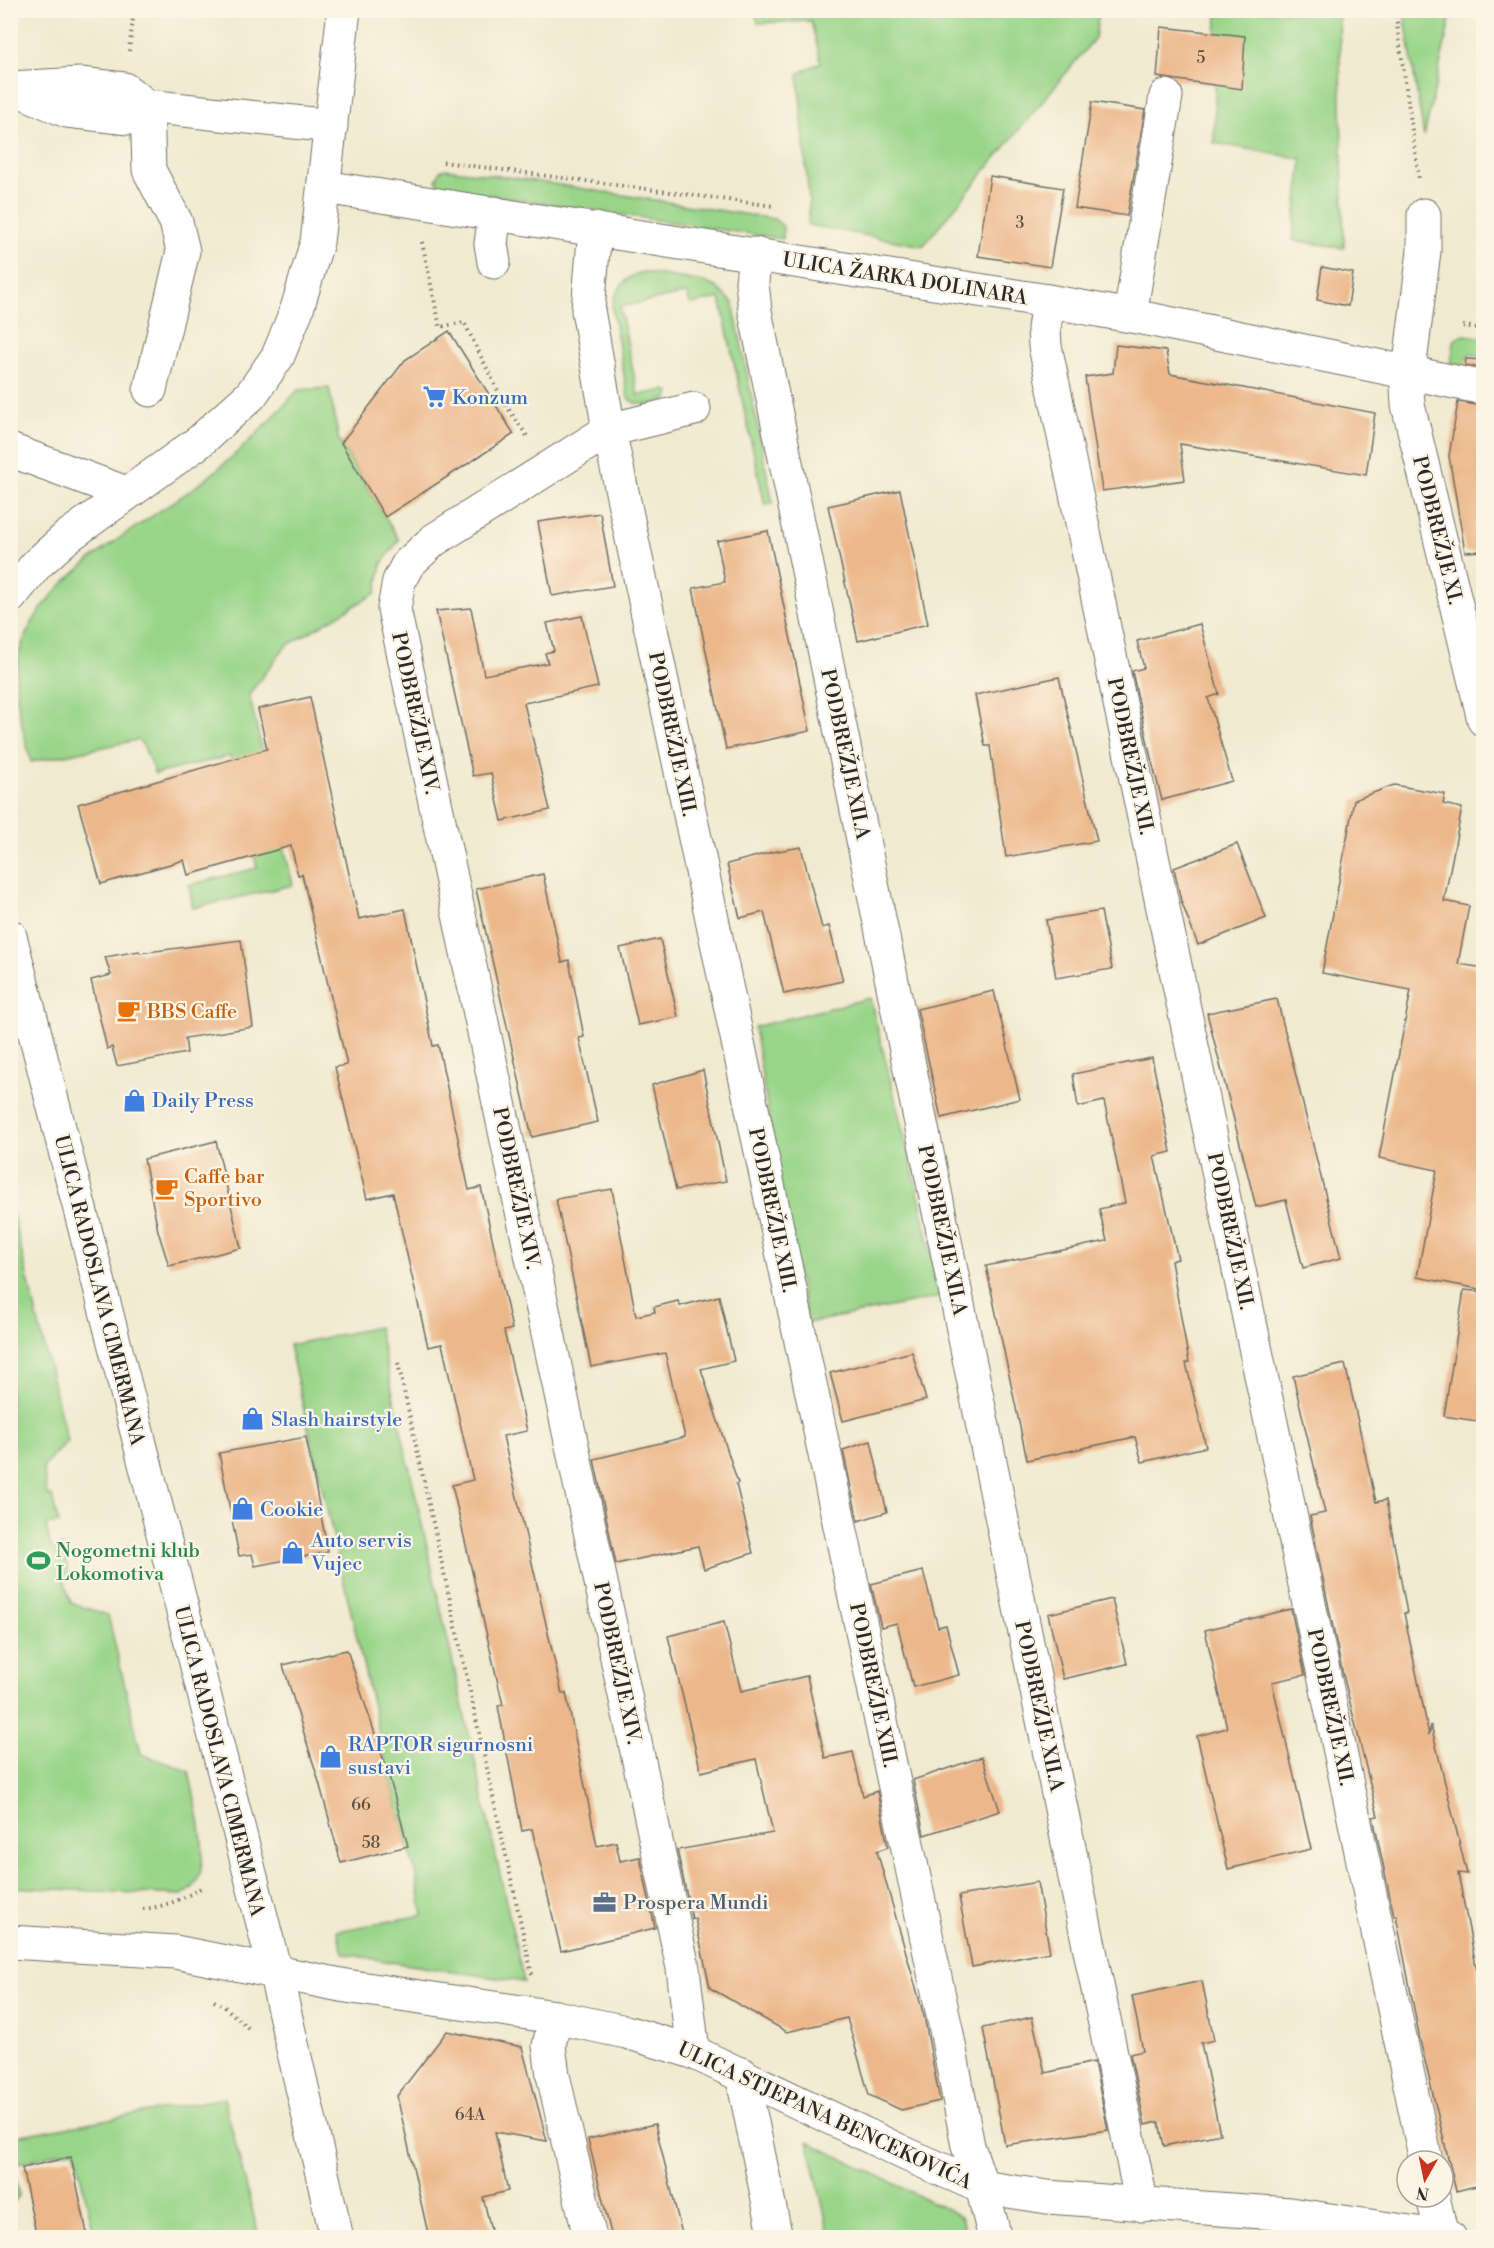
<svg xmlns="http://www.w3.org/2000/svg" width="1494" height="2248" viewBox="0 0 1494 2248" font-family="'Libre Bodoni',serif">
  <rect width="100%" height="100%" fill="#fcf5e5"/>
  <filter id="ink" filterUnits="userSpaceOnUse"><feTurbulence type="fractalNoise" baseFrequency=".0167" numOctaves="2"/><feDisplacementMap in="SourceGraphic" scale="12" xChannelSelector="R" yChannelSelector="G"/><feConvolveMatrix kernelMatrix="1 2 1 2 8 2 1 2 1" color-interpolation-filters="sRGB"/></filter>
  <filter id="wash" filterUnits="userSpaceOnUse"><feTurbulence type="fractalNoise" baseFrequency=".008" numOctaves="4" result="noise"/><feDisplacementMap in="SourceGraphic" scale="24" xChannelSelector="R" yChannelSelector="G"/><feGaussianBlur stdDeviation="1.35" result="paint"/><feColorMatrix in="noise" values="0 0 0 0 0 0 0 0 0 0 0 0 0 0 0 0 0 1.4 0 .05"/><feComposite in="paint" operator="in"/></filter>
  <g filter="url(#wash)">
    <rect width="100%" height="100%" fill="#f1ead0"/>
    <g fill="#99d589" stroke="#62805a" stroke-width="1.5">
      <polygon points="766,11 766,10 1099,11 1095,38 923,246 808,225 809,199 798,74 821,62 811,21 758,23 756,16"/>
      <polygon points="1217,11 1339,11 1344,248 1293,240 1302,159 1214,143"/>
      <polygon points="1404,11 1452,11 1424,137"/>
      <polygon points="445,169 515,178 774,219 783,226 783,239 443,188 436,181 440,171"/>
      <path d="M643,272L704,282L716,287L733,303L773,504L765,505L720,298L692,304L690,303L687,293L620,307L638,395L665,390L670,392L668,398L665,400C652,403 638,409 628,398L612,307C615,290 626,276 643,272Z"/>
      <polygon points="1465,335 1483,338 1483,357 1469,354 1465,365 1451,363 1454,342 1457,337"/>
      <path d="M329,388L339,441L399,540L382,563L376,593L286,646L249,694L293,885L193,908L189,885L257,868L230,756L155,774L143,745L137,740L31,762C22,724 10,690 20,651C41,574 148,524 207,478C240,452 270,422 298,390Z"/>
      <polygon points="870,998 919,1196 941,1297 808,1323 786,1221 754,1027"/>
      <path d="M10,1204L67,1441L43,1467L47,1496H52L58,1523L46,1525L51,1548L63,1546L68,1573L63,1576L71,1603L108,1615L141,1754L189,1771C194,1800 214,1863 193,1887C190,1891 185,1893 181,1895L11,1887Z"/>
      <polygon points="378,1327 524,1982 384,1961 343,1953 337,1931 423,1915 415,1871 389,1776 289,1345"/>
      <polygon points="224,2098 259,2237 95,2237 74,2149 12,2165 19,2196 11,2205 11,2137"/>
      <polygon points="808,2142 961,2216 966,2237 830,2237"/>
      <polygon points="1098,2231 1138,2232 1139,2237 1099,2237"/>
    </g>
    <g id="blocks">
      <g fill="#ecb78a">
        <polygon points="1161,27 1245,36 1242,89 1157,77"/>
        <polygon points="1092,102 1145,110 1127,216 1075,208"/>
        <polygon points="990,176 1063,188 1050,267 978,256"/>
        <polygon points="1322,267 1353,273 1348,306 1317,300"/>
        <polygon points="449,331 514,434 385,517 341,443 405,360"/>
        <polygon points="1116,345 1166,351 1170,374 1375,413 1366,475 1180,444 1185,480 1102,491 1085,377 1113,373"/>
        <polygon points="1466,359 1484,360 1484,369 1465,365"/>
        <polygon points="1458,402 1484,406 1484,551 1465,552 1449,456"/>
        <polygon points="900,490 928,624 858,641 828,506"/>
        <polygon points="600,513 613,586 552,596 538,522"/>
        <polygon points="768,531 810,731 726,749 693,588 725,582 717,541"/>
        <polygon points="471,608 484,675 548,663 545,653 554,651 547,623 582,616 598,687 524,703 550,810 502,821 491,773 473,776 436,611"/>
        <polygon points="1200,624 1219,694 1208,698 1232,781 1162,800 1151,758 1132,671 1144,668 1137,641"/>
        <polygon points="1059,677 1097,841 1006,857 990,746 985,746 975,695"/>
        <polygon points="310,697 359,919 405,909 433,1046 438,1045 469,1190 481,1187 512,1329 504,1331 527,1431 503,1436 562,1694 566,1693 597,1846 616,1842 620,1861 640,1857 655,1928 561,1951 532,1829 522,1831 498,1706 503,1705 452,1485 473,1480 442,1344 428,1347 393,1193 367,1199 335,1067 347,1065 302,874 298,875 291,846 188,875 184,860 101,884 78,804 267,749 258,709"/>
        <polygon points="1394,785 1445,794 1443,804 1462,808 1444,901 1469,906 1458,964 1484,968 1484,1290 1417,1277 1437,1170 1379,1158 1411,990 1322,973 1354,800"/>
        <polygon points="1237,844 1266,918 1198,945 1181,901 1174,868"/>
        <polygon points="801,847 822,928 829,926 843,981 784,994 764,912 740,918 727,864 772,852"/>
        <polygon points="543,874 562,962 569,960 584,1037 579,1038 598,1122 532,1137 476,889"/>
        <polygon points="1101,911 1112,969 1056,978 1046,920"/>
        <polygon points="660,939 678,1017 638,1025 620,948"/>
        <polygon points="241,940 253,1027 185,1038 187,1053 117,1066 112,1047 107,1049 91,980 111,975 105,957 139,951 140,953"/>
        <polygon points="994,991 1020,1099 941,1118 917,1009"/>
        <polygon points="1277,999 1341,1258 1303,1268 1286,1200 1256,1207 1207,1013"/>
        <polygon points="1152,1058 1171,1152 1154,1156 1178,1259 1171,1261 1189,1362 1186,1363 1206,1447 1142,1462 1135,1437 1027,1460 986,1266 1107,1241 1099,1209 1125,1203 1104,1101 1078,1107 1073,1074"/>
        <polygon points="703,1070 726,1181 676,1190 652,1085"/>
        <polygon points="216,1141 241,1248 169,1266 158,1231 144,1159"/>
        <polygon points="612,1189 636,1316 655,1312 654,1307 678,1301 680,1306 719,1296 734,1361 701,1369 738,1483 736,1484 753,1553 704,1569 698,1546 616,1564 594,1459 685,1437 665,1353 591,1367 556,1199"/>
        <polygon points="1464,1290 1484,1292 1484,1422 1444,1416"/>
        <polygon points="912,1352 926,1400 843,1421 830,1373"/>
        <polygon points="1345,1364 1376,1502 1386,1500 1407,1613 1404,1613 1429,1735 1431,1725 1467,1874 1458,1873 1484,2007 1484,2184 1456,2191 1420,2040 1396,1915 1394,1916 1373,1817 1378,1816 1341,1666 1310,1516 1325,1513 1293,1376"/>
        <polygon points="306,1437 328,1552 255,1566 252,1554 239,1556 219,1453"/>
        <polygon points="871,1441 887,1512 858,1521 843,1450"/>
        <polygon points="923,1571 938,1627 946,1625 959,1675 913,1687 897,1623 881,1627 871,1584"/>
        <polygon points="1112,1599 1127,1664 1063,1679 1048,1614"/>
        <polygon points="1291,1609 1305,1675 1272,1682 1311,1849 1228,1869 1197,1736 1227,1728 1205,1630"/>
        <polygon points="724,1622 741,1691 807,1676 825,1758 853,1752 863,1796 877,1791 888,1847 877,1851 924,2016 940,2101 901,2110 869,2095 847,2018 787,2032 710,1988 695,1918 692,1919 677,1850 773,1833 756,1759 701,1772 668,1636"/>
        <polygon points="347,1650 389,1776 408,1846 341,1863 319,1782 283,1665"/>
        <polygon points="982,1757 1000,1811 924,1835 913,1780"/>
        <polygon points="1037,1882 1050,1952 972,1967 959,1896"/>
        <polygon points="1202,1981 1214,2040 1201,2043 1220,2134 1164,2146 1159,2122 1145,2125 1130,2054 1143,2051 1132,1996"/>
        <polygon points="1032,2017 1045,2073 1094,2062 1108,2130 1005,2145 983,2028"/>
        <polygon points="447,2031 522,2047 547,2141 495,2132 508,2191 483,2197 493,2238 429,2238 397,2096"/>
        <polygon points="655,2124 683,2238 612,2238 588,2139"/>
        <polygon points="71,2157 88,2238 37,2238 22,2168"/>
      </g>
    </g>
  </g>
  <g filter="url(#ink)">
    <use href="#blocks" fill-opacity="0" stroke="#706e65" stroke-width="1.5"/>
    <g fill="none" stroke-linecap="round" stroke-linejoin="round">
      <defs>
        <g id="minor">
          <polyline points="10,88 80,84 124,89 147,106 331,126"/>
          <polyline points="21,91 67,111 129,118 147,106"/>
          <polyline points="147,106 149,170 176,222 183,251 150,390"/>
          <polyline points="324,187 1048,301 1153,320 1484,388"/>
          <polyline points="1424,215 1424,251 1407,387 1408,405 1484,720"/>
          <polyline points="595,229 588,310 609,430 947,2034 968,2146 982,2187 995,2238"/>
          <polyline points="755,254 752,282 755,311 1142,2205"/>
          <polyline points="494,262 491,244 495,213"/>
          <polyline points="1048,301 1044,329 1045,346 1426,2161"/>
          <polyline points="1130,315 1166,96"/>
          <polyline points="10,450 126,493"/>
          <polyline points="10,597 37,564 67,537 199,442 251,395 278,356 297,309 317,242 344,10"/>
          <polyline points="10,936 275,1971 337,2238"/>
          <polyline points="10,1942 175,1952 346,1986 555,2017 626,2032 693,2052 908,2155 982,2187 1047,2197 1290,2214 1450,2238"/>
          <polyline points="555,2017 549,2046 553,2075 590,2238"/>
          <polyline points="693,2052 683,1968 394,609 399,581 408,564 434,540 609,430 694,409"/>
          <polyline points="742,2074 776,2238"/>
          <polyline points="1433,2197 1442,2236"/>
        </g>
      </defs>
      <use href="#minor" stroke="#706e65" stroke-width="35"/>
      <g stroke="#706e65" stroke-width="4" stroke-dasharray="1.5 4.5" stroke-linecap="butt">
        <polyline points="1395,10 1419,179"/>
        <polyline points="129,51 134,10"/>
        <polyline points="443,162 774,206"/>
        <polyline points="422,242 440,327 464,322 503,401 527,436"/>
        <polyline points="1463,326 1484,329"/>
        <polyline points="398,1363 532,1974"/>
        <path d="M143,1909C164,1907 184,1899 202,1887"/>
        <polyline points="214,2001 226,2008 248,2028"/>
      </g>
      <use href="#minor" stroke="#fff" stroke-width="33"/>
    </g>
  </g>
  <defs>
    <symbol id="supermarket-bare" viewBox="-9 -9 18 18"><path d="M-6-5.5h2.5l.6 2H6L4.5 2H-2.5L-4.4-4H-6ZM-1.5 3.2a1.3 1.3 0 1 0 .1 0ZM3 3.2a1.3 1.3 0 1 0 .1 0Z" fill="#3f7fe0" stroke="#fcf5e5" stroke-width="2.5" paint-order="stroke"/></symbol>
    <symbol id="cafe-bare" viewBox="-9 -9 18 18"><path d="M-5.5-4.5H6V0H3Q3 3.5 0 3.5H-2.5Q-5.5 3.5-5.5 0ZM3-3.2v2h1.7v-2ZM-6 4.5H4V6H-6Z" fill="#e8710a" stroke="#fcf5e5" stroke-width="2.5" paint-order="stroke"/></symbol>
    <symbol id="shop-bare" viewBox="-9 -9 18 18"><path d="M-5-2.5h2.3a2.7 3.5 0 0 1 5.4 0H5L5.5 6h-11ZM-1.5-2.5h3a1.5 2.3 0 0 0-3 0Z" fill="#3f7fe0" stroke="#fcf5e5" stroke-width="2.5" paint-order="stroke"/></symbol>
    <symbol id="stadium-bare" viewBox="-9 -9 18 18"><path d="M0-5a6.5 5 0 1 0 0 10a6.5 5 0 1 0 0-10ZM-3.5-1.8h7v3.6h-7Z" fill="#2e9e5b" stroke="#fcf5e5" stroke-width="2.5" paint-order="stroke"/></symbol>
    <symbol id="office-bare" viewBox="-9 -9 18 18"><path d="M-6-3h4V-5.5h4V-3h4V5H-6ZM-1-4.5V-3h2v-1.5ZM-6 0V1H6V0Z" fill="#5c6f8a" stroke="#fcf5e5" stroke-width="2.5" paint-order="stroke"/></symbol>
  </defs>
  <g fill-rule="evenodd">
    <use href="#supermarket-bare" x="418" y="380" width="33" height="33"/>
    <use href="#cafe-bare" x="112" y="994" width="33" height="33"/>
    <use href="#shop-bare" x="118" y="1084" width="33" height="33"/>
    <use href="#cafe-bare" x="150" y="1172" width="33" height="33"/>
    <use href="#shop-bare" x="236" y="1402" width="33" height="33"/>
    <use href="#shop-bare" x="226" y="1492" width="33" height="33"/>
    <use href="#shop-bare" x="276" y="1536" width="33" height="33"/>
    <use href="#stadium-bare" x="22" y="1544" width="33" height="33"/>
    <use href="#shop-bare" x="314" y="1740" width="33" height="33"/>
    <use href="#office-bare" x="588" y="1886" width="33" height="33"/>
  </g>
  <g text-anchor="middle" stroke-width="4.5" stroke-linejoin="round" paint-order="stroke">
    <g font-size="16" fill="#5b4e43">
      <text x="1201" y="63">5</text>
      <text x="1020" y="228">3</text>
      <text x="361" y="1810">66</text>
      <text x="371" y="1848">58</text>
      <text x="470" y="2120">64A</text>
    </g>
    <g font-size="20" fill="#2b2b2b" stroke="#fcf5e5">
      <text transform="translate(905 278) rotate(9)" y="7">ULICA ŽARKA DOLINARA</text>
      <text transform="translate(1438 530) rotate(76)" y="7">PODBREŽJE XI.</text>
      <text transform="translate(416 713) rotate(78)" y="7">PODBREŽJE XIV.</text>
      <text transform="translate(673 734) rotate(78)" y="7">PODBREŽJE XIII.</text>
      <text transform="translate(846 754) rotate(78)" y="7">PODBREŽJE XII.A</text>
      <text transform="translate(1131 756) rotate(78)" y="7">PODBREŽJE XII.</text>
      <text transform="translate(517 1188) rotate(78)" y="7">PODBREŽJE XIV.</text>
      <text transform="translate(773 1210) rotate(78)" y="7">PODBREŽJE XIII.</text>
      <text transform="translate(943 1230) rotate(78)" y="7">PODBREŽJE XII.A</text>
      <text transform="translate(1231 1231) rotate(78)" y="7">PODBREŽJE XII.</text>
      <text transform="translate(100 1290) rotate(76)" y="7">ULICA RADOSLAVA CIMERMANA</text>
      <text transform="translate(618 1663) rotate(78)" y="7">PODBREŽJE XIV.</text>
      <text transform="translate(874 1685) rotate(78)" y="7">PODBREŽJE XIII.</text>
      <text transform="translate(1040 1706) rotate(78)" y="7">PODBREŽJE XII.A</text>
      <text transform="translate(1331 1707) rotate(78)" y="7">PODBREŽJE XII.</text>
      <text transform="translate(220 1761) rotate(76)" y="7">ULICA RADOSLAVA CIMERMANA</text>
      <text transform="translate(825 2115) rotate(25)" y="7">ULICA STJEPANA BENCEKOVIĆA</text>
    </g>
    <g font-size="20" fill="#366cbe" stroke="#fcf5e5" text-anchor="start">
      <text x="452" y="404">Konzum</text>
      <text x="152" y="1107">Daily Press</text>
      <text x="271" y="1426">Slash hairstyle</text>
      <text x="260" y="1516">Cookie</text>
      <text x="311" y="1547">Auto servis<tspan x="311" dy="23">Vujec</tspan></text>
      <text x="348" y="1751">RAPTOR sigurnosni<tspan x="348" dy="23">sustavi</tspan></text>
    </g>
    <g font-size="20" fill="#c56008" stroke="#fcf5e5" text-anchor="start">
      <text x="147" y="1018">BBS Caffe</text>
      <text x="184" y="1183">Caffe bar<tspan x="184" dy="23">Sportivo</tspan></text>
    </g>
    <g font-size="20" fill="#27864d" stroke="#fcf5e5" text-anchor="start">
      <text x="56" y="1557">Nogometni klub<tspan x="56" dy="23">Lokomotiva</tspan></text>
    </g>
    <g font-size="20" fill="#4e5e75" stroke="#fcf5e5" text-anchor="start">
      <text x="623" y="1909">Prospera Mundi</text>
    </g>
  </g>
  <rect width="1494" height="2248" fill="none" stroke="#fcf5e5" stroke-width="36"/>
  <g transform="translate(1425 2179) rotate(189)"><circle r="28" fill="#fcf5e5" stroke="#a8a49b" stroke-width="1.5"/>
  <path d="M0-4.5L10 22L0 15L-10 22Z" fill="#c8321e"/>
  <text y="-9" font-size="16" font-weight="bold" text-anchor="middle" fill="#2b2b2b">N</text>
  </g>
</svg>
